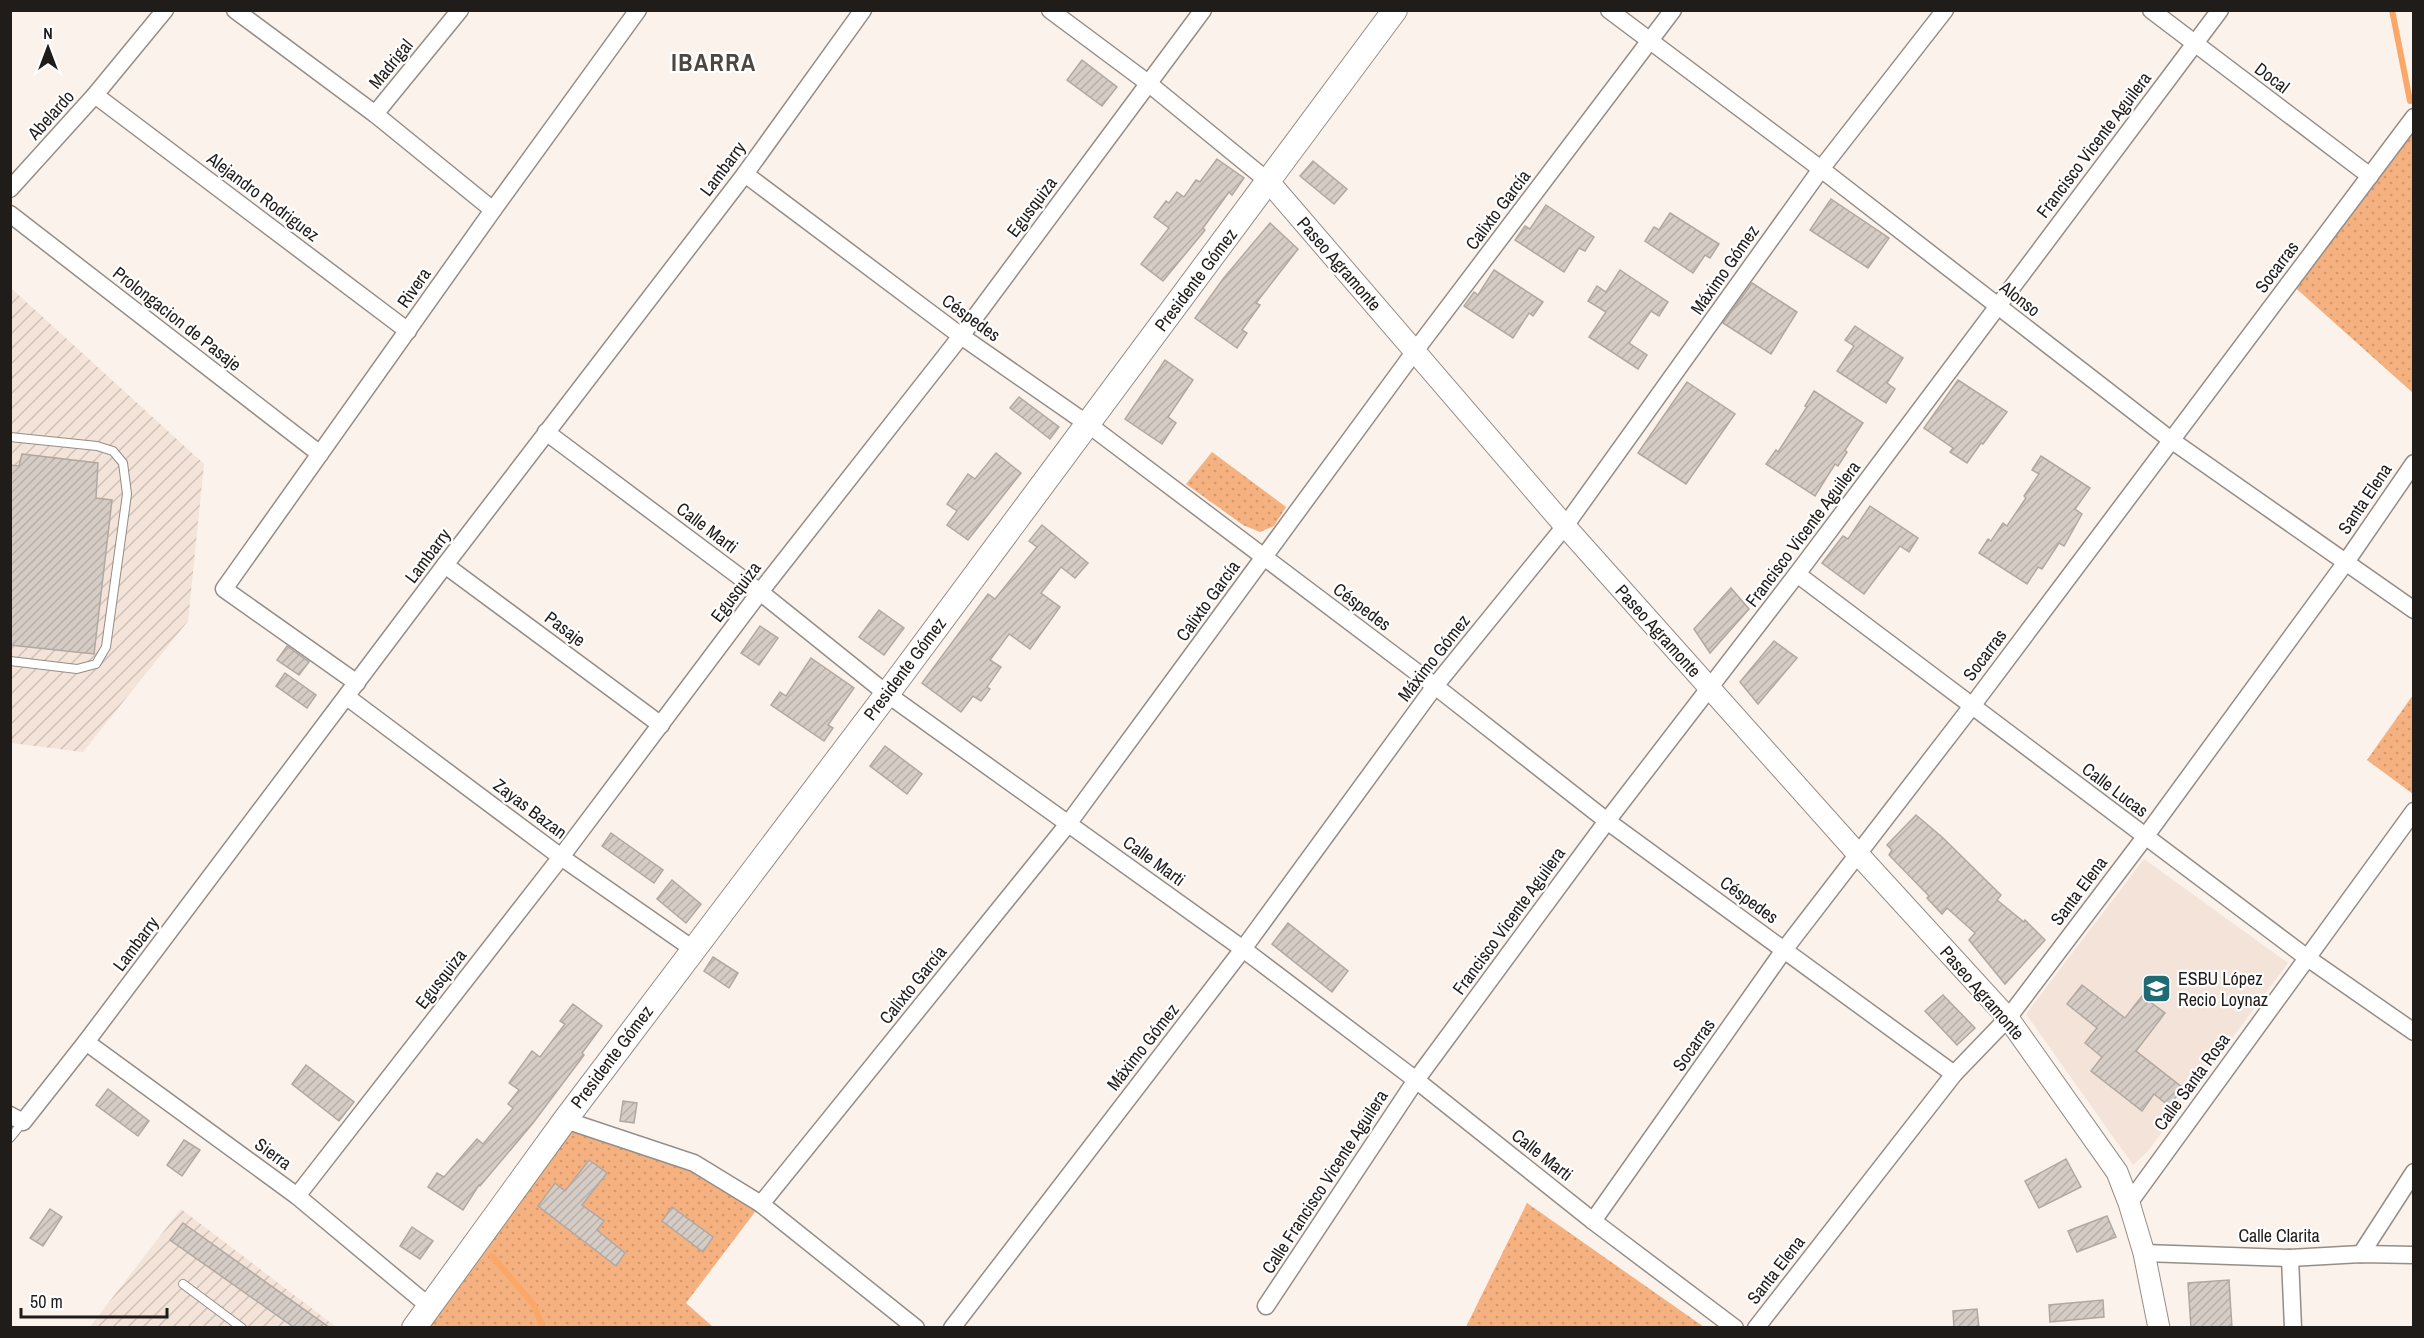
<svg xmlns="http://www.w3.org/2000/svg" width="2424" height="1338" viewBox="0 0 2424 1338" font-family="'Archivo Narrow',sans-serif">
  <defs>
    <pattern id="industrial-furrows" width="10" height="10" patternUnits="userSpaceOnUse" patternTransform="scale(1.5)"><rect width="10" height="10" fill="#f3e3d8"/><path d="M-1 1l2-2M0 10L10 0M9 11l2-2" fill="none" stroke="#d0c2b9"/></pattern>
    <pattern id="grass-dots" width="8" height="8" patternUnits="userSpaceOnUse" patternTransform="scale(1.5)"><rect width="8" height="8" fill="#f5b180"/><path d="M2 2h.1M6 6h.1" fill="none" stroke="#d2986e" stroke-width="1.8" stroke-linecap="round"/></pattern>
    <pattern id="building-hatch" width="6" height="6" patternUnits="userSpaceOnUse" patternTransform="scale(1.5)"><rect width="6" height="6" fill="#d5ccc5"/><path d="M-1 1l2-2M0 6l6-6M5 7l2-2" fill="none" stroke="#b7afa9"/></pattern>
  </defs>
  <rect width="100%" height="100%" fill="#fbf2eb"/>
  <polygon fill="#f3e3d8" points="2144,859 2288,963 2148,1151 2133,1165 2026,1014"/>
  <g fill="url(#industrial-furrows)">
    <polygon points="11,288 204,464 188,621 83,752 11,743"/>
    <polygon points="181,1209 336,1327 89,1328"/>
  </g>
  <g fill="url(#grass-dots)">
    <polygon points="2413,116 2413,393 2290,283"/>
    <polygon points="1212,452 1286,507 1274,526 1260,532 1243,525 1186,484"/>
    <polygon points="2413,695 2413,794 2367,760"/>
    <polygon points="570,1114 761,1204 686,1303 713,1327 413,1328"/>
    <polygon points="1527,1203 1704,1327 1466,1327"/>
  </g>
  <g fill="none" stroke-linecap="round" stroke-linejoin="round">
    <g stroke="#faa768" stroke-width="6">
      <polyline points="2392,10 2410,101"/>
      <polyline points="492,1256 534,1305 543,1328"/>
    </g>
  </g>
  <g fill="url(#building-hatch)" stroke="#b1a8a2" stroke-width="1.5">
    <polygon points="1082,60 1117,87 1102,106 1067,80"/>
    <polygon points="1217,159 1244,178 1232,195 1229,192 1203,228 1205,230 1163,281 1141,264 1169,228 1154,217 1166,201 1169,203 1177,192 1184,197 1196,180 1200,182"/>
    <polygon points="1313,161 1347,189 1334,204 1300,176"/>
    <polygon points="1831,199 1889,238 1868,268 1810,230"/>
    <polygon points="1546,205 1594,237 1585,251 1579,248 1564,272 1515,240 1525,226 1530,229"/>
    <polygon points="1670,213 1719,244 1710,258 1705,255 1693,273 1645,241 1654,227 1659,230"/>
    <polygon points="1270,223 1298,249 1256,303 1260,305 1242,330 1247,333 1237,348 1195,318 1223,279"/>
    <polygon points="1494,270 1543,302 1533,316 1529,313 1513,338 1464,306 1474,292 1478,295"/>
    <polygon points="1620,270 1668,302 1659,316 1651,311 1629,343 1647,355 1638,369 1589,337 1606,312 1588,301 1597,286 1606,292"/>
    <polygon points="1752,283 1797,312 1771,354 1723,323"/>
    <polygon points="1855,326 1903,358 1887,383 1895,389 1886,403 1837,371 1854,346 1845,340"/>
    <polygon points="1165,360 1193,380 1168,417 1176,423 1162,444 1125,419"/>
    <polygon points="1958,380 2007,412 1983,444 1981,443 1967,463 1950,452 1953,448 1924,428"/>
    <polygon points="1687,382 1735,414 1686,484 1638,453"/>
    <polygon points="1814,391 1863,423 1845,450 1847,452 1838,466 1835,464 1815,496 1766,464 1776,450 1778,452 1807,407 1805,406"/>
    <polygon points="1019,397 1059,427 1050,439 1010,408"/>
    <polygon points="996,453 1021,473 968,540 947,525 957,511 947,504 968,474 975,479"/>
    <polygon points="22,454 98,463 96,498 112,500 94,654 10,645 10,465 19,466"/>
    <polygon points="2041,456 2090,488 2075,509 2082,514 2064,546 2059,543 2042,569 2038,567 2027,584 1979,553 1988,539 1991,541 2003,523 2007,526 2026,498 2024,496 2039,474 2032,470"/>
    <polygon points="1870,506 1918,538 1909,552 1900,546 1864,594 1822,563 1843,536 1848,539"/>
    <polygon points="1042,525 1088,563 1075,578 1061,567 1041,593 1060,607 1030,649 1009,634 990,660 1001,667 987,687 990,689 981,701 973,696 961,712 922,683 988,594 995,599 1037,547 1029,541"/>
    <polygon points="1731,588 1749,609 1710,653 1694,629"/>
    <polygon points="879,610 904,628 884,655 859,637"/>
    <polygon points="760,626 778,638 759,665 741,653"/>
    <polygon points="1774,641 1797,658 1758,704 1740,682"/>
    <polygon points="287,646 309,662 299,675 277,660"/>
    <polygon points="811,658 854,688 828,725 833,728 824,741 771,705 780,692 786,696"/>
    <polygon points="285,673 316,695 307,708 276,686"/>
    <polygon points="885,746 922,774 907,794 870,766"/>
    <polygon points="1916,815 1942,837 2001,895 1997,900 2024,922 2025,920 2045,940 2005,984 1969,940 1975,933 1947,908 1942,914 1927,898 1929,896 1889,855 1892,850 1887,845"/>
    <polygon points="611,833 663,870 654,883 602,846"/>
    <polygon points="672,880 701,904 686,923 657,899"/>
    <polygon points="1288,923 1348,971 1332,992 1272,944"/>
    <polygon points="713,957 738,973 729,988 704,971"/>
    <polygon points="2082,985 2125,1018 2142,996 2165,1013 2136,1051 2183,1088 2169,1106 2154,1094 2142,1111 2091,1071 2102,1057 2085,1043 2097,1028 2067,1004"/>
    <polygon points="1943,995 1975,1028 1957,1045 1925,1011"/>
    <polygon points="573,1004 602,1026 582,1053 584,1055 533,1123 480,1186 479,1185 463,1210 428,1187 437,1173 444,1177 477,1139 483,1144 513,1108 508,1104 519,1090 509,1083 532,1051 540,1057 565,1024 560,1021"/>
    <polygon points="306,1065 354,1102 339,1121 292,1084"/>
    <polygon points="108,1089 149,1121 138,1136 96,1105"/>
    <polygon points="623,1101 637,1103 634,1123 620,1121"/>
    <polygon points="184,1140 200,1150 182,1176 167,1165"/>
    <polygon points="2066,1159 2081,1187 2039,1208 2025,1181"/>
    <polygon points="589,1160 607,1173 582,1205 604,1221 597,1230 625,1253 616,1266 538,1206 555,1183 565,1191"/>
    <polygon points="672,1207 713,1237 703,1252 662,1221"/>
    <polygon points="50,1209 62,1217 43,1246 30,1238"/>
    <polygon points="2107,1216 2116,1237 2077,1252 2068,1231"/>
    <polygon points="183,1223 330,1328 295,1328 170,1240"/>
    <polygon points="412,1227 433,1241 420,1259 400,1246"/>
    <polygon points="2229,1280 2232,1328 2191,1328 2188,1283"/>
    <polygon points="2103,1300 2104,1317 2050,1322 2049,1305"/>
    <polygon points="1977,1309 1979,1328 1954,1328 1953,1311"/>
  </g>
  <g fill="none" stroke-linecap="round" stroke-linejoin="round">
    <defs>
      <g id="service">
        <polyline points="10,437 97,446 113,451 123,463 127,494 106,647 96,664 77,669 10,661"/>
        <polyline points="10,1138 23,1122"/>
        <polyline points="183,1284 242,1328"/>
      </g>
      <g id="minor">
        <polyline points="235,10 375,114 493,210"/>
        <polyline points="1050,10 1148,83 1269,182"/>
        <polyline points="1609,10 1821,169 2171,440 2414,610"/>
        <polyline points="2151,10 2370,176"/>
        <polyline points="95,95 408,331"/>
        <polyline points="375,114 460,10"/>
        <polyline points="745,174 961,336 1089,425 1435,686 1607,821 1954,1074"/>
        <polyline points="10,189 95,95 165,10"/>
        <polyline points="10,214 320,454"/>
        <polyline points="546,432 760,592 887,694 1243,949 1416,1080 1593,1221 1735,1328"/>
        <polyline points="445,565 661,725"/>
        <polyline points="1797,574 2306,957 2414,1032"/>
        <polyline points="357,683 224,589 493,210 638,10"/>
        <polyline points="347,697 561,857 693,949"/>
        <polyline points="86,1042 297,1196 430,1307"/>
        <polyline points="10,1115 23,1122 86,1042 445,565 745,174 863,10"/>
        <polyline points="565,1120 694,1163 761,1204 916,1328"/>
        <polyline points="297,1196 561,857 760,592 961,336 1203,10"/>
        <polyline points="2129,1203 2414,811"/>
        <polyline points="761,1204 1068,824 1415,351 1673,10"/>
        <polyline points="1593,1221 1784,950 1972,706 2414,117"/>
        <polyline points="2144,1253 2290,1258 2361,1254 2414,1255"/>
        <polyline points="2361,1254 2414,1172"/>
        <polyline points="2290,1258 2293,1328"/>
        <polyline points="1266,1306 1416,1080 1607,821 1797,574 2220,10"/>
        <polyline points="952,1328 1243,949 1435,686 1565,526 1821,169 1945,10"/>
        <polyline points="1756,1328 1954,1074 2008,1018 2145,837 2346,562 2414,463"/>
      </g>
      <polyline id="tertiary" points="1269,182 1565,526 1857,853 2008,1018 2117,1172 2129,1203 2144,1253 2159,1328"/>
      <polyline id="secondary" points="414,1328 565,1120 887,694 1395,10"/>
    </defs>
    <use href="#service" stroke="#958d87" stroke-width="10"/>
    <use href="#minor" stroke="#958d87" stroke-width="19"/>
    <use href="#tertiary" stroke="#958d87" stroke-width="23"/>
    <use href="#secondary" stroke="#958d87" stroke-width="26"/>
    <use href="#service" stroke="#fff" stroke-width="8"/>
    <use href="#minor" stroke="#fff" stroke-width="16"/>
    <use href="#tertiary" stroke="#fff" stroke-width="21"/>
    <use href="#secondary" stroke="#fff" stroke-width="24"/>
  </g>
  <defs>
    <symbol id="school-square" viewBox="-11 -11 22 22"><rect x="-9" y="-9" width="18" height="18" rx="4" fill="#206a74" stroke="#fff"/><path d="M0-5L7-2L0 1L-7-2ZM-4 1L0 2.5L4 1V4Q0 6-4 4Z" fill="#fff"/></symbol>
  </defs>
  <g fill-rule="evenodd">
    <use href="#school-square" x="2140" y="972" width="33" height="33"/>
  </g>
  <g text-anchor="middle" stroke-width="4.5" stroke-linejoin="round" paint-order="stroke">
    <g font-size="18" fill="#201c1a" stroke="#fff">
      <text transform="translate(391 64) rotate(-51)" y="6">Madrigal</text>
      <text transform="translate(2272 78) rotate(37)" y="6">Docal</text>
      <text transform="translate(51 115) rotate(-48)" y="6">Abelardo</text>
      <text transform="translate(2094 145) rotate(-53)" y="6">Francisco Vicente Aguilera</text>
      <text transform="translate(723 169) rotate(-53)" y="6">Lambarry</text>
      <text transform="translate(263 197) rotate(37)" y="6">Alejandro Rodriguez</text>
      <text transform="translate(1032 207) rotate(-53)" y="6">Egusquiza</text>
      <text transform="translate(1498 210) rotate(-53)" y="6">Calixto García</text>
      <text transform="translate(1339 264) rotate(49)" y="6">Paseo Agramonte</text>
      <text transform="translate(2277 267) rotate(-53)" y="6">Socarras</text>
      <text transform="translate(1725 270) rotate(-55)" y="6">Máximo Gómez</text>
      <text transform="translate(1196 280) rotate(-53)" y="6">Presidente Gómez</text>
      <text transform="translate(414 288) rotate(-55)" y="6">Rivera</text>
      <text transform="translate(2020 299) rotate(38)" y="6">Alonso</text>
      <text transform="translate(971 318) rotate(36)" y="6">Céspedes</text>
      <text transform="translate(177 319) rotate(38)" y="6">Prolongacion de Pasaje</text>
      <text transform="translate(2365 499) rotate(-56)" y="6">Santa Elena</text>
      <text transform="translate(707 528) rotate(37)" y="6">Calle Marti</text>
      <text transform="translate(1803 534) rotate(-53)" y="6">Francisco Vicente Aguilera</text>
      <text transform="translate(428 556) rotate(-53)" y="6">Lambarry</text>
      <text transform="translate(736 592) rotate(-53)" y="6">Egusquiza</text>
      <text transform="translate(1208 601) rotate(-54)" y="6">Calixto García</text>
      <text transform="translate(1362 607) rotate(37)" y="6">Céspedes</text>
      <text transform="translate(565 629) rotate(37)" y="6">Pasaje</text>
      <text transform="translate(1658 631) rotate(48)" y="6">Paseo Agramonte</text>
      <text transform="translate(1985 655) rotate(-53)" y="6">Socarras</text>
      <text transform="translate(1434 658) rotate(-52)" y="6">Máximo Gómez</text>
      <text transform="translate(905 669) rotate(-53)" y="6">Presidente Gómez</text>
      <text transform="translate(2115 790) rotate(37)" y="6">Calle Lucas</text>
      <text transform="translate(530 809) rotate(37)" y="6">Zayas Bazan</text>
      <text transform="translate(1154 861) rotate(36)" y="6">Calle Marti</text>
      <text transform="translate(2079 891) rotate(-53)" y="6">Santa Elena</text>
      <text transform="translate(1749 900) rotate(36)" y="6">Céspedes</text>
      <text transform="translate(1509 921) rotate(-54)" y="6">Francisco Vicente Aguilera</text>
      <text transform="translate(136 944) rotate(-53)" y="6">Lambarry</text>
      <text transform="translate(441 979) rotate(-52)" y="6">Egusquiza</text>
      <text transform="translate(913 985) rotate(-51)" y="6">Calixto García</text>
      <text transform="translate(1982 993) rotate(49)" y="6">Paseo Agramonte</text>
      <text transform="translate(1694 1045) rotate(-55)" y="6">Socarras</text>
      <text transform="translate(1143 1047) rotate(-52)" y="6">Máximo Gómez</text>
      <text transform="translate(612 1057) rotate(-53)" y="6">Presidente Gómez</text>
      <text transform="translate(2192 1082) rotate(-54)" y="6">Calle Santa Rosa</text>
      <text transform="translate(273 1154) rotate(36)" y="6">Sierra</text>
      <text transform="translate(1542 1155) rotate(38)" y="6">Calle Marti</text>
      <text transform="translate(1325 1182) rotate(-57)" y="6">Calle Francisco Vicente Aguilera</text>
      <text x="2279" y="1242">Calle Clarita</text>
      <text transform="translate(1776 1270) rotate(-52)" y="6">Santa Elena</text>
    </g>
    <g font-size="18" fill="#201c1a" stroke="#fff" text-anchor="start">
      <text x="2178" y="985">ESBU López<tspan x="2178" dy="21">Recio Loynaz</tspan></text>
    </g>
    <g font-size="24" font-weight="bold" letter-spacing="1.5" fill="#4d4641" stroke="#fff">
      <text x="714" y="71">IBARRA</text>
    </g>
  </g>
  <rect width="2424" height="1338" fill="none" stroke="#201c1a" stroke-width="24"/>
  <g transform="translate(48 48)" stroke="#ffffff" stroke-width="4.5" paint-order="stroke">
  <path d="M0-4.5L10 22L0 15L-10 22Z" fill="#201c1a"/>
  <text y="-9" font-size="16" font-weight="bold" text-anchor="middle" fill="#201c1a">N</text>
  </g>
  <path d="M21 1308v9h146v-9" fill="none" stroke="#201c1a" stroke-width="3"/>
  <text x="30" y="1308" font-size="18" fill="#201c1a" stroke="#ffffff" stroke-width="4.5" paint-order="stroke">50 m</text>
</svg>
